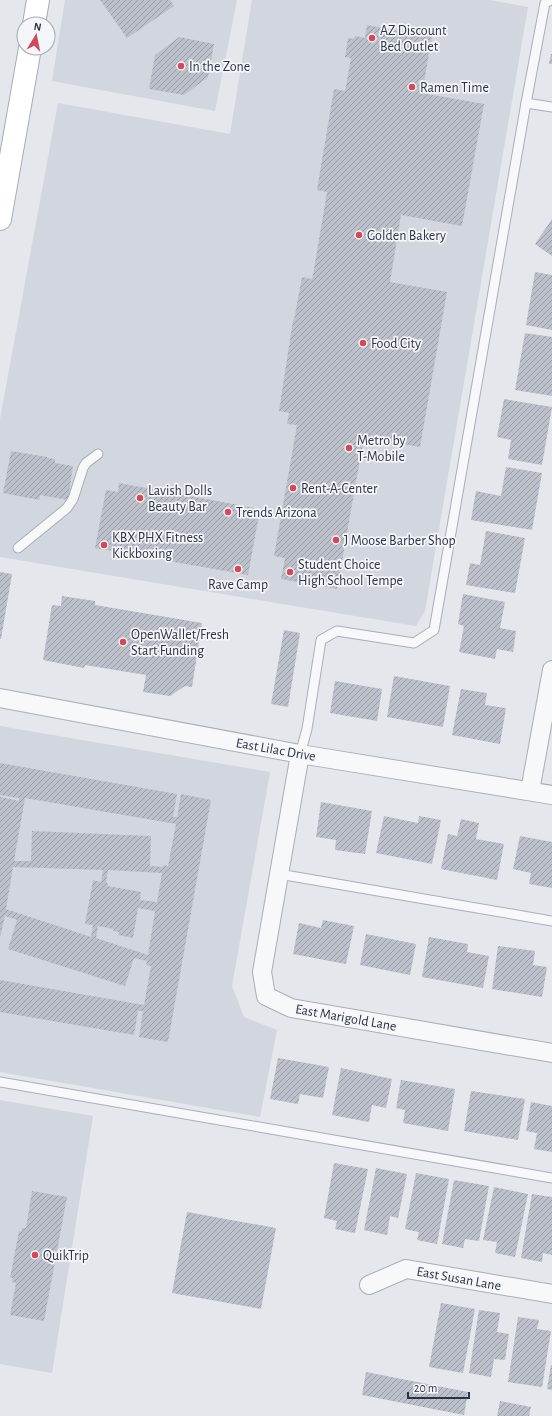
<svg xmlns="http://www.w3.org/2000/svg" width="552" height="1416" viewBox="0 0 552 1416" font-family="'Alegreya Sans',sans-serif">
  <defs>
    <pattern id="building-hatch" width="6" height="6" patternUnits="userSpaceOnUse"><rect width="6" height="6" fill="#bbc0ca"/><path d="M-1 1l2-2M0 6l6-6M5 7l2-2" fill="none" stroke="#989da6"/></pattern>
  </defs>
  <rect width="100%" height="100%" fill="#e4e7ec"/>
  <g fill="#d2d6de">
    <polygon points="65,0 237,0 215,111 52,81"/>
    <polygon points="252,0 490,0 528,7 425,611 416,626 0,557 0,419 58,103 230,134"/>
    <polygon points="0,726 270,772 232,986 244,1017 277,1030 260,1117 0,1072"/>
    <polygon points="0,1100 93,1116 52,1373 0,1364"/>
  </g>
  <g fill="url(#building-hatch)" fill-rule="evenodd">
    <polygon points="100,0 170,0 174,6 127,38"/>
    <polygon points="367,25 432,37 422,93 484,104 462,226 401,215 390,282 447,292 420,447 364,437 337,589 281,579 285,558 274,556 297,425 287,424 289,413 279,411 293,320 294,320 302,277 312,279 314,269 327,192 317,190 334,89 345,91 351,58 345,57 348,38 354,39 355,36 365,38"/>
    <polygon points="179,37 214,44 208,77 184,95 149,89 155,55"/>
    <polygon points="551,54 552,54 552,64 549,64"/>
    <polygon points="552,219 552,256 535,244"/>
    <polygon points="535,272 552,275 552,330 526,325"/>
    <polygon points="525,333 552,337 552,396 515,390"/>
    <polygon points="504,399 552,407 542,465 508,459 511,440 497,437"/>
    <polygon points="11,451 47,457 47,458 55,459 55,463 73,466 68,500 40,495 39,500 3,493"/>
    <polygon points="506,467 542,473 532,530 471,520 476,491 501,496"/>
    <polygon points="119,483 260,509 248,575 95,548 106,490 118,492"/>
    <polygon points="486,531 525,538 515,593 466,585 470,563 480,565"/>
    <polygon points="0,572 12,574 1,639 0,639"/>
    <polygon points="463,594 505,602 500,628 516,631 513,652 497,649 495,659 459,652 464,626 458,624"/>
    <polygon points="62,596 95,601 95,605 202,623 192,687 185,686 170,696 143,692 146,675 85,665 84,668 43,660 52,605 61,606"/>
    <polygon points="284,630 300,633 288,707 271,704"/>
    <polygon points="394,676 450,686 443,727 387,717"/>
    <polygon points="335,681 382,689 377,721 330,713"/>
    <polygon points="461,689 487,693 485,705 506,708 500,744 452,735"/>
    <path d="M0,763L177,794L173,817H177L181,794L211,800L168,1042L139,1037L143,1011H138L134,1035L0,1012V980L144,1005L151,966L146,965L147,961L134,958L125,986L8,949L17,920L5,916L0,937V797L19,801V798L0,795ZM25,798L176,824L168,866L163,865V867L150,866L151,836L32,831L31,861H14ZM13,867L103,870L101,882L93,880L85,924L93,925L91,937L6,909ZM108,870L162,873L157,902L140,900L141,892L108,886V883H106ZM138,908L155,911L148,955L96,938L98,926L114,929L113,931L119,932L118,935L133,938Z"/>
    <polygon points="321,802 372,811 365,854 335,850 336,840 316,837"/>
    <polygon points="384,816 418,823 419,816 441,820 432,864 376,853"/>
    <polygon points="461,819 479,823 476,839 504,844 497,880 441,869 448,834 457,836"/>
    <polygon points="520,836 552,842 552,888 529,884 531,873 513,869"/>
    <polygon points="323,920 354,926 346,964 293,954 299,923 321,928"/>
    <polygon points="366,934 416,944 410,975 360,965"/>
    <polygon points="429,937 468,944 467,952 489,956 483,988 422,977"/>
    <polygon points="498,946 535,951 533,965 547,967 542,997 492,989"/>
    <polygon points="278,1058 329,1067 323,1098 300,1094 298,1104 270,1099"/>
    <polygon points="341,1068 392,1079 386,1108 372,1105 369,1122 332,1115"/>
    <polygon points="401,1080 455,1089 448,1131 403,1123 405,1110 396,1108"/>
    <polygon points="471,1091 525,1099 518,1140 464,1131"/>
    <polygon points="531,1102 552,1106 552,1152 534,1149 537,1133 526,1131"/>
    <polygon points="334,1163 368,1169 355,1233 335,1229 337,1221 324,1218"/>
    <polygon points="376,1168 407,1174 398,1218 390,1216 387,1235 364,1230"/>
    <polygon points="416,1173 449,1179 437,1244 417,1240 419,1232 405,1229"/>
    <polygon points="454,1180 489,1186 479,1241 465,1239 463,1248 442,1244"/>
    <polygon points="494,1187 528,1194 515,1257 495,1253 497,1242 483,1240"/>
    <polygon points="32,1191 67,1197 44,1321 10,1315 16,1283 12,1282 13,1278 10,1278 19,1231 21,1232 22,1228 26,1228"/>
    <polygon points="532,1194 552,1197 552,1255 543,1253 542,1262 521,1258"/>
    <polygon points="187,1212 276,1228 261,1309 172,1293"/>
    <polygon points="441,1303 475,1309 463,1373 429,1367"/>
    <polygon points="479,1310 500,1313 497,1332 509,1334 505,1360 494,1359 491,1377 469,1373"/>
    <polygon points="518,1317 539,1320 537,1329 551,1331 542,1387 508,1382"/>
    <polygon points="551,1365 552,1365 552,1390 547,1389"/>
    <polygon points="366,1372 468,1392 464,1415 362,1395"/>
    <polygon points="500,1401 531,1407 529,1416 497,1416"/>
  </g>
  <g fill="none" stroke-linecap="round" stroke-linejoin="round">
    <defs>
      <g id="lane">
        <polyline points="526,103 552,107"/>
        <polyline points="18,548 67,508 73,499 83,468 86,463 98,454"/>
        <polyline points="300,754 307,729 321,640 337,631 414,643 434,630 526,103 545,3 551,0"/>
        <polyline points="279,874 552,921"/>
        <polyline points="0,1082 552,1178"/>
      </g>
      <g id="street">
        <polyline points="0,698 300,754 552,795"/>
        <polyline points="300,754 262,972 266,996 291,1008 552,1053"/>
        <polyline points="530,791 552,670"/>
        <polyline points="369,1285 406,1269 552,1294"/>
      </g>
      <g id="primary">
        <polyline points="34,24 38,0"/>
        <polyline points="0,219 30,48"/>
      </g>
    </defs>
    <use href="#lane" stroke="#a9aeb7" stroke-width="11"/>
    <use href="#street" stroke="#a9aeb7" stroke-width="20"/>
    <use href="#primary" stroke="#a3abb8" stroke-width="24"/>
    <use href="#lane" stroke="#f7f8fa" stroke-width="9"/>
    <use href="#street" stroke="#f7f8fa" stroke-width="18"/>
    <use href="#primary" stroke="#fff" stroke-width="22"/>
  </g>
  <g fill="#d1495b" stroke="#f4f6f9" stroke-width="1.5">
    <circle cx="372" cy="38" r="4"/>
    <circle cx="181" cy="66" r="4"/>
    <circle cx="412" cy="87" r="4"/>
    <circle cx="359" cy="235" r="4"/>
    <circle cx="363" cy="343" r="4"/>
    <circle cx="349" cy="448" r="4"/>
    <circle cx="293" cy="488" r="4"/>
    <circle cx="140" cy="498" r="4"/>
    <circle cx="228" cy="512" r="4"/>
    <circle cx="336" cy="540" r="4"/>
    <circle cx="104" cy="545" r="4"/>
    <circle cx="238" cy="569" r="4"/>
    <circle cx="290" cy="572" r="4"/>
    <circle cx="123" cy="642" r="4"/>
    <circle cx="35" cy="1255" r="4"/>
  </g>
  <g text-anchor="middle" stroke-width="3.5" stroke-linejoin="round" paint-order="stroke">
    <g font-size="14" fill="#2b3445" stroke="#f4f6f9" text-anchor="start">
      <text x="380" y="35">AZ Discount<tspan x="380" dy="16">Bed Outlet</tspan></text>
      <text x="189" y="71">In the Zone</text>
      <text x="420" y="92">Ramen Time</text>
      <text x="367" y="240">Golden Bakery</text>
      <text x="371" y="348">Food City</text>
      <text x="357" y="445">Metro by<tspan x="357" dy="16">T-Mobile</tspan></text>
      <text x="301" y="493">Rent-A-Center</text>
      <text x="148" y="495">Lavish Dolls<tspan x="148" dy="16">Beauty Bar</tspan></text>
      <text x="236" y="517">Trends Arizona</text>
      <text x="112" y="542">KBX PHX Fitness<tspan x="112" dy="16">Kickboxing</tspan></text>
      <text x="344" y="545">J Moose Barber Shop</text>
      <text x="298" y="569">Student Choice<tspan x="298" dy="16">High School Tempe</tspan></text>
      <text x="238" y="589" text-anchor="middle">Rave Camp</text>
      <text x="131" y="639">OpenWallet/Fresh<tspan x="131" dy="16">Start Funding</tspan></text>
      <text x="43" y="1260">QuikTrip</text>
    </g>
    <g font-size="14" fill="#2b3445" stroke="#f4f6f9">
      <text transform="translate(276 749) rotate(10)" y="5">East Lilac Drive</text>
      <text transform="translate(346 1017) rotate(10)" y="5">East Marigold Lane</text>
      <text transform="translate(459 1278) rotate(10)" y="5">East Susan Lane</text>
    </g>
  </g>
  <g transform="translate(36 36) rotate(10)"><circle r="19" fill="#f4f6f9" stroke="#a4a8b1"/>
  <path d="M0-3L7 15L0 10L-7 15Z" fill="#d1495b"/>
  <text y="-6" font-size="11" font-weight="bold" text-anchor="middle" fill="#2b3445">N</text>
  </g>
  <path d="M408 1392v6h61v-6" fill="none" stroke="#2b3445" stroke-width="2"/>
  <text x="414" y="1392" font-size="12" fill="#2b3445" stroke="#f4f6f9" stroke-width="3" paint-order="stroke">20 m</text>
</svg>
